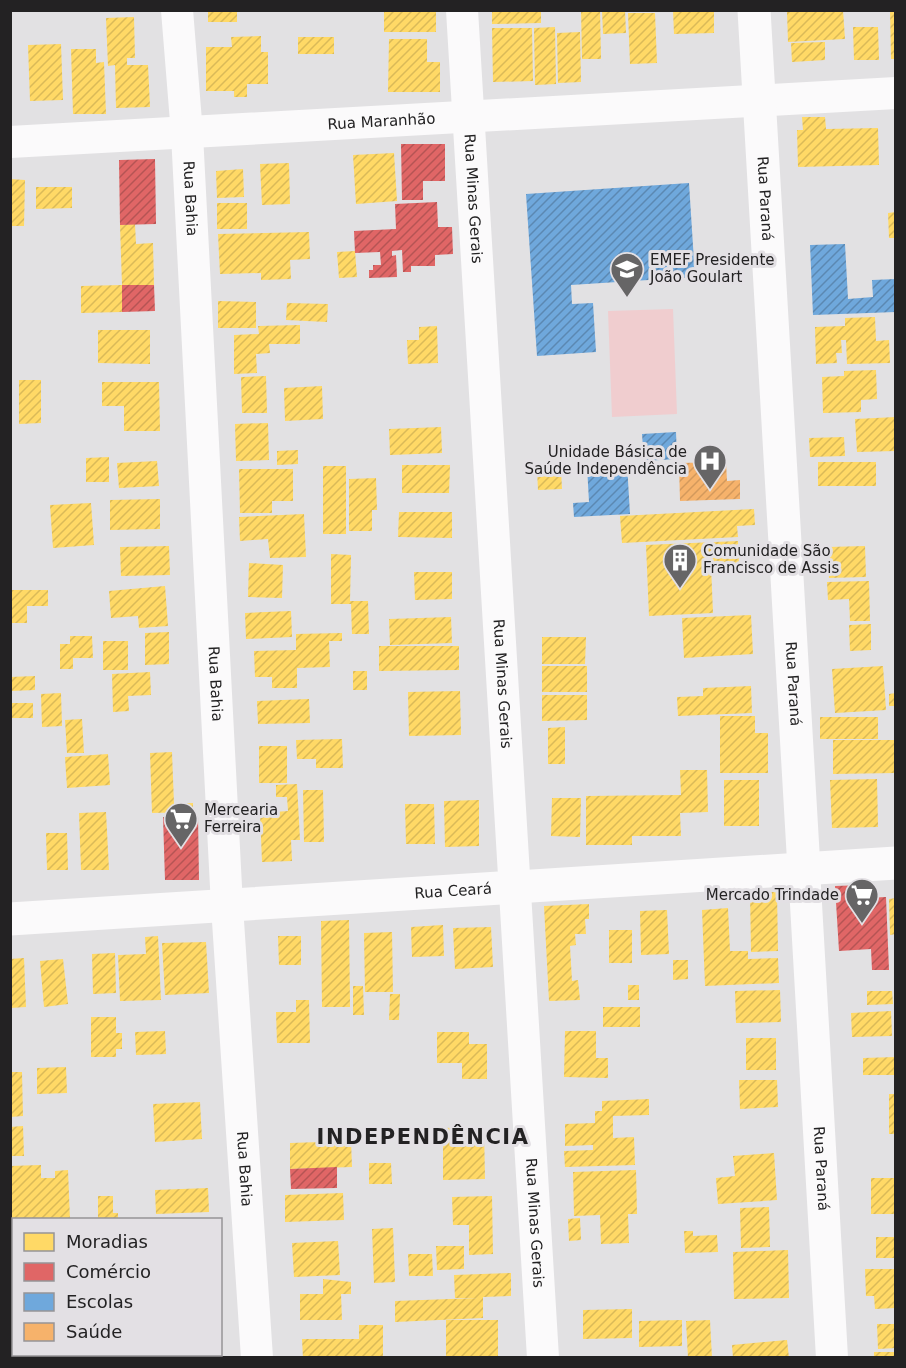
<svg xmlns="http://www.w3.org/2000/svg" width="906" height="1368" viewBox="0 0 906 1368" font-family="'DejaVu Sans',sans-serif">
  <defs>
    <pattern id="homes-hatch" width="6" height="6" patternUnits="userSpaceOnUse" patternTransform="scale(1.5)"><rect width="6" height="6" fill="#ffd966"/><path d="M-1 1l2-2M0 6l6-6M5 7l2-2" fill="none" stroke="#daba58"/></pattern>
    <pattern id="shops-hatch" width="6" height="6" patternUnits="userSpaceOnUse" patternTransform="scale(1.5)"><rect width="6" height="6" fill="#e06666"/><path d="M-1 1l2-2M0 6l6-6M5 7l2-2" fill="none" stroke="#b55454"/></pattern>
    <pattern id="schools-hatch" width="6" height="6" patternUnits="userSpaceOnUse" patternTransform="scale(1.5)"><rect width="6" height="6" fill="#6fa8dc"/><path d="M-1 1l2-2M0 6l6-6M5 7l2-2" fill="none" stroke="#5b88b2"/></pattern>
    <pattern id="health-hatch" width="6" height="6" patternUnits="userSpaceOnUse" patternTransform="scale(1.5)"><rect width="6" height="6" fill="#f6b26b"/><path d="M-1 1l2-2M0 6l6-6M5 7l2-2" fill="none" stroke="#d3995c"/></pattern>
  </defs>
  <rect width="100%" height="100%" fill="#e2e1e3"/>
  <polygon fill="#f0cdcf" points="673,309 677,414 612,417 608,311"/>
  <g fill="url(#homes-hatch)">
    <rect x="208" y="10" width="29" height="12"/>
    <rect x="384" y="10" width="52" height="22"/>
    <polygon points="492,10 541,10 541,23 492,24"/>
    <polygon points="581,10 600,10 601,59 582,59"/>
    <polygon points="602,10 625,10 626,33 603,34"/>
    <polygon points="673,10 714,10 714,33 674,34"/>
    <polygon points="843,10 845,39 788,42 787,12"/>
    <polygon points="890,10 896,10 896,59 891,59"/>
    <polygon points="628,13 655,13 657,63 630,64"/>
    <polygon points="134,17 135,58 127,58 127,65 148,65 150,107 116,108 115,65 108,66 106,18"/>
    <polygon points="555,27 556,84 535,85 534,28"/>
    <polygon points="853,27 878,27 879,60 854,60"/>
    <polygon points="492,28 532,28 533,81 493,82"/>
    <polygon points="580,32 581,82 558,83 557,33"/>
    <polygon points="261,36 261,52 268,52 268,84 247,84 247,97 234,97 234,91 206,91 206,47 232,47 231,37"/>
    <rect x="298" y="37" width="36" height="17"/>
    <polygon points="389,39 427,39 427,62 440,62 440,92 388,92"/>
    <polygon points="825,42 825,60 792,62 791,43"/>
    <polygon points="61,44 63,100 30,101 28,45"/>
    <polygon points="71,49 96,49 96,63 104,62 106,114 73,114"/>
    <polygon points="802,117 825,117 826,129 878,128 879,165 798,167 797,130 803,130"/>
    <polygon points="394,153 397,201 356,204 353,155"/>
    <polygon points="289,163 290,204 262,205 260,164"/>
    <polygon points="243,169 244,197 217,198 216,171"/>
    <polygon points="10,179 25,180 24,226 10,226"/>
    <polygon points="36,187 72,187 72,208 36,209"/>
    <rect x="217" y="203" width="30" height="26"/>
    <polygon points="896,212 896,238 889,238 888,213"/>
    <polygon points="135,224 136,244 153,243 154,285 122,285 120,225"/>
    <polygon points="309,232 310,259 290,260 291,279 261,280 261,273 220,274 218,234"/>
    <polygon points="355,251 357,277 339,278 337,252"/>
    <polygon points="122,285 122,312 81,313 81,286"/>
    <polygon points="218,301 256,302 256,328 218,328"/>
    <polygon points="287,303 328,304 327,322 286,320"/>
    <polygon points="875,317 876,341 889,340 890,363 847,364 846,340 841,340 842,353 836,353 837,363 816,364 815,327 845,326 845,318"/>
    <polygon points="300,325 300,344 269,344 270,353 256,354 257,373 234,374 234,335 259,334 258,326"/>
    <polygon points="437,326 438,363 408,364 407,340 419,340 419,327"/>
    <polygon points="98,330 150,330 150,364 98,363"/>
    <polygon points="876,370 877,399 861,400 861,412 823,413 822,377 844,376 844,371"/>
    <polygon points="266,376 267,413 242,413 241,377"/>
    <polygon points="19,380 41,380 41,423 19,424"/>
    <polygon points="102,382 159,382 160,431 124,431 124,406 102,406"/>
    <polygon points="322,386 323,419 285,421 284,388"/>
    <polygon points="896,417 896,451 857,452 855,419"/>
    <polygon points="268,423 269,460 236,461 235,424"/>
    <polygon points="441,427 442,453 390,455 389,429"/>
    <polygon points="844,437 845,456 810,457 809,438"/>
    <polygon points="298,450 298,464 277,465 277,451"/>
    <polygon points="109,457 109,482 86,482 86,458"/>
    <polygon points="157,461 159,486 119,488 117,463"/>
    <rect x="818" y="462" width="58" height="24"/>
    <polygon points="402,465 450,465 449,493 402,493"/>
    <rect x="323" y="466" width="23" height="68"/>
    <polygon points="239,469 293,469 293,501 272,501 272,513 240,513"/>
    <polygon points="537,470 561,470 562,489 538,490"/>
    <polygon points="376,478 377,510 372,510 372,531 349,531 349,479"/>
    <polygon points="160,499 160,529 110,530 110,500"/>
    <polygon points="91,503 94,545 53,548 50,505"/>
    <polygon points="754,509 755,525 737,526 738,537 622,543 620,516"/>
    <polygon points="399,512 452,512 452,538 398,537"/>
    <polygon points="304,514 306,557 270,558 268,539 240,541 239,517"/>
    <polygon points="738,541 739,564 711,565 713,613 649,616 646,545"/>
    <polygon points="169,546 170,575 121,576 120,547"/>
    <polygon points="865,546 866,577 829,578 828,547"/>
    <polygon points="331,554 351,555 350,601 368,601 369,634 352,634 351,604 331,604"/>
    <polygon points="249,563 283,565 282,598 248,597"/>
    <polygon points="414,572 452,572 452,599 415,600"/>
    <polygon points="869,581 870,621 850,621 849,599 828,600 827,582"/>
    <polygon points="165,586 168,626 139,628 138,616 111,618 109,591"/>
    <polygon points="10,590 48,590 48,606 27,606 27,623 10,623"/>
    <polygon points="291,611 292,637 246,639 245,613"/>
    <polygon points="751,615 753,654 684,658 682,618"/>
    <polygon points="451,617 452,643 390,645 389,619"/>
    <polygon points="871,624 871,650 850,651 849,625"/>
    <polygon points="169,632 169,664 145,665 145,633"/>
    <polygon points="342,633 342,641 329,641 330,667 297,668 297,688 272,688 272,677 255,677 254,651 296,650 296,634"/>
    <polygon points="70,636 92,636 93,658 73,658 73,669 60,669 60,644 70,644"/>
    <polygon points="542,637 586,637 585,664 542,664"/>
    <rect x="103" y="641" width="25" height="29"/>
    <polygon points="379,646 459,646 459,670 379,671"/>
    <rect x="542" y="666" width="45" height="26"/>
    <polygon points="883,666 886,710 835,713 832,669"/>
    <rect x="353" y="671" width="14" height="19"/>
    <polygon points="150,672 151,695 128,696 129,711 113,712 112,674"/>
    <polygon points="35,676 35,690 10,691 10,677"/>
    <polygon points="751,686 752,713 678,716 677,697 703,696 703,688"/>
    <polygon points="460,691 461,735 409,736 408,692"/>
    <polygon points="61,693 62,726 42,727 41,694"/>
    <polygon points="896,693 896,706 889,706 889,694"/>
    <polygon points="542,695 587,695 587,720 542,721"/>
    <polygon points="309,699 310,723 258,724 257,701"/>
    <rect x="10" y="703" width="23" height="15"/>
    <polygon points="720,716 755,716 755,733 768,733 768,773 720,773"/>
    <rect x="820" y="717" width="58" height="22"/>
    <polygon points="82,719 84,753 67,753 65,720"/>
    <polygon points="565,727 565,764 548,764 548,728"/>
    <polygon points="342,739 343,768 316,768 316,759 297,759 296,740"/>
    <polygon points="833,740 896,740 896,773 833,774"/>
    <rect x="259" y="746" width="28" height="37"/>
    <polygon points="172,752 174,804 193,803 193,812 152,813 150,753"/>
    <polygon points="108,754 110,785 67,788 65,757"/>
    <polygon points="680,770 707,770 708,812 680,813 681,836 632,836 632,845 586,845 586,796 681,795"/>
    <polygon points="877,779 878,827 832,828 830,780"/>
    <rect x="724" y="780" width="35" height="46"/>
    <polygon points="297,784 300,840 291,840 292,861 262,862 260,813 288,811 287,797 276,797 276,785"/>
    <polygon points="303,790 323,790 324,842 304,842"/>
    <polygon points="552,798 581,798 580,837 551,836"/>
    <polygon points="479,800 479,846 445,847 444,801"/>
    <polygon points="405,804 434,804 435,844 406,844"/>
    <polygon points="106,812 109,870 81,870 79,813"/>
    <polygon points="46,833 67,833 68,870 47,870"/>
    <polygon points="750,892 777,892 778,951 751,952"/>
    <polygon points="896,898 896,934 890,935 889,899"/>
    <polygon points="589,904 589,919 585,919 586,934 575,934 576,945 570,946 572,981 578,980 580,1000 549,1001 544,906"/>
    <polygon points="728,908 730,951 748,951 748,959 778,958 779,983 705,986 702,910"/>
    <polygon points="667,910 669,954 641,955 640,911"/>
    <polygon points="349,920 350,1007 322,1007 321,921"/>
    <polygon points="443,925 444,956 412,957 411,927"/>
    <polygon points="491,927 493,967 455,969 453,928"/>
    <rect x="609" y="930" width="23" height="33"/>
    <polygon points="392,932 393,992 365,992 364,933"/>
    <polygon points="158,936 161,1000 120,1001 118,955 146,954 145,937"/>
    <polygon points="278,936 301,936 301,965 279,965"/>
    <polygon points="206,942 209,993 165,995 162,943"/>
    <polygon points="115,953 116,993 93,994 92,954"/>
    <polygon points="24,958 26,1007 10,1008 10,959"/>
    <polygon points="63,959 68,1004 44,1007 40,961"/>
    <polygon points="673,960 688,960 688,979 673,980"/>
    <rect x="628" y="985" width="11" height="15"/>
    <polygon points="353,986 363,986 364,1015 353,1015"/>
    <polygon points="780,990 781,1022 736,1023 735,991"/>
    <polygon points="867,991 892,991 893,1004 867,1005"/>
    <polygon points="390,994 400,994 399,1020 389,1020"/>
    <polygon points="296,1000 309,1000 310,1043 277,1043 276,1012 296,1012"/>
    <rect x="603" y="1007" width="37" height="20"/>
    <polygon points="891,1011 892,1036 852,1037 851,1013"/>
    <polygon points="91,1017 116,1017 116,1033 122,1033 122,1049 116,1049 116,1057 91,1057"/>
    <polygon points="165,1031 166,1054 136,1055 135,1032"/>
    <polygon points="565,1031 596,1031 596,1058 608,1058 608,1078 564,1077"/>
    <polygon points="437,1032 469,1032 469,1044 487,1044 487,1079 462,1079 462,1063 437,1063"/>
    <rect x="746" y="1038" width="30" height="32"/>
    <polygon points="896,1057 896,1075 863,1075 863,1058"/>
    <polygon points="66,1067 67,1093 37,1094 37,1068"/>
    <polygon points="10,1072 22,1072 23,1116 10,1117"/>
    <polygon points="739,1080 777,1080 778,1107 740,1109"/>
    <rect x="889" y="1094" width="7" height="40"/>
    <polygon points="649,1099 649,1115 613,1116 613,1138 634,1137 635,1165 565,1167 564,1151 593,1150 593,1145 565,1146 565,1124 595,1123 595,1111 602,1111 602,1101"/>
    <polygon points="200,1102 202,1139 155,1142 153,1104"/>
    <polygon points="23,1126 24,1156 10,1156 10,1127"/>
    <polygon points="484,1127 485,1179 443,1180 443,1128"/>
    <polygon points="351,1141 352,1167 290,1169 290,1143"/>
    <polygon points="774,1153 777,1200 718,1204 716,1178 735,1176 733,1156"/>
    <polygon points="369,1163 391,1163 392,1184 369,1184"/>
    <polygon points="41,1165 41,1178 55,1178 55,1171 68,1170 70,1220 14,1220 14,1237 10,1237 10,1166"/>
    <polygon points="636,1170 637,1214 628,1214 629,1243 601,1244 600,1215 574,1216 573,1172"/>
    <rect x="871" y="1178" width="25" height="36"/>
    <polygon points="208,1188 209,1212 156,1214 155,1190"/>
    <polygon points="343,1193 344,1220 285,1222 285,1195"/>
    <polygon points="98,1196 113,1196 113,1213 118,1213 118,1220 98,1220"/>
    <polygon points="492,1196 493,1254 469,1255 469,1225 453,1225 452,1197"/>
    <polygon points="769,1207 770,1247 741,1248 740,1208"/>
    <polygon points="580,1218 581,1240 569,1241 568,1219"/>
    <polygon points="393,1228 395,1282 374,1283 372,1229"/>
    <polygon points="684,1231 693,1231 693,1236 717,1235 718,1252 685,1253"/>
    <rect x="876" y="1237" width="20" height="21"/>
    <polygon points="338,1241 340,1275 294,1277 292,1243"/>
    <rect x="10" y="1244" width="4" height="33"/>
    <polygon points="436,1246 464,1246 464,1269 437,1270"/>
    <polygon points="788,1250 789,1298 734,1299 733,1252"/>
    <polygon points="408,1254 432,1254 433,1276 409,1276"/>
    <polygon points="865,1269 896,1269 896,1308 875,1309 874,1296 866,1296"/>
    <polygon points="511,1273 511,1296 483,1297 483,1318 395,1322 395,1301 478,1298 455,1298 454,1275"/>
    <polygon points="323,1279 351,1282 351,1294 341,1294 342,1320 300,1320 300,1294 323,1294"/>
    <polygon points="632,1309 632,1338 583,1339 583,1310"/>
    <rect x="446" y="1320" width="52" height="38"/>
    <polygon points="682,1320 682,1346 639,1347 639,1321"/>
    <polygon points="710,1320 712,1358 688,1358 686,1321"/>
    <polygon points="877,1324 896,1324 896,1348 878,1349"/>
    <polygon points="359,1325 383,1325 383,1356 303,1358 302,1339 359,1339"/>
    <polygon points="10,1340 14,1340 14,1354 42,1354 42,1358 10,1358"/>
    <polygon points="787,1340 789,1358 733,1358 732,1345"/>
    <rect x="874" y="1352" width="22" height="6"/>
    <polygon points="105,1354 134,1354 134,1358 106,1358"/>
    <polygon points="217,1354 217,1358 183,1358 183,1356"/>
  </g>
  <g fill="url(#shops-hatch)">
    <polygon points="401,144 445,144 445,181 423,181 423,200 402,200"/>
    <polygon points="155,159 156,224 120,225 119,160"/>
    <polygon points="437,202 438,227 452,227 453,254 435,255 435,266 411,266 411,272 403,272 402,250 392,251 392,256 396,255 397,277 369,278 369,270 373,270 373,265 381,265 380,252 355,253 354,231 396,229 395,204"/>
    <polygon points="122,285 154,285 155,311 122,312"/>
    <polygon points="198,816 199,880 165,880 163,817"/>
    <polygon points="864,885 865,898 886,897 889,970 872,970 871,949 839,951 835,886"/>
    <polygon points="337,1167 337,1188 291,1189 290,1169"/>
  </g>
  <g fill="url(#schools-hatch)">
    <polygon points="689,183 695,277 571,285 572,304 593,303 596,352 537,356 526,194"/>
    <polygon points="845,244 848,299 873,297 872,280 896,279 896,312 813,315 810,245"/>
    <polygon points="676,432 677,459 644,461 642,434"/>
    <polygon points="627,464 630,514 574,517 573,503 589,502 587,466"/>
  </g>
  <polygon fill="url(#health-hatch)" points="726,462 727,481 740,480 740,499 680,501 679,463"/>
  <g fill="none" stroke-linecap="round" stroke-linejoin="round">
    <g stroke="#fbfafb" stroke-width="32">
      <path id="s1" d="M177,10L187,134L227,906L257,1358"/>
      <path id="s2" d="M462,10L543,1358"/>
      <path id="s3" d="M10,142L896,93"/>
      <path id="s4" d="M804,869L832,1358"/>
    </g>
    <g stroke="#fbfafb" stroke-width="33">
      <path id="s5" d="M754,10L804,869"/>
      <path id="s6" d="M10,919L896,863"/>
    </g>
  </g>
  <defs>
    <symbol id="school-pin" viewBox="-11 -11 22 30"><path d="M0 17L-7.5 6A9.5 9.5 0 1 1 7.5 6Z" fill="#666566" stroke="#e3e0e4"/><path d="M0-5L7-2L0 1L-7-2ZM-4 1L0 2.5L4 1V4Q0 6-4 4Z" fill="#fff"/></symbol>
    <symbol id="hospital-pin" viewBox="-11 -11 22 30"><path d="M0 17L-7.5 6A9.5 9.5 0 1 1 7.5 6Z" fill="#666566" stroke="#e3e0e4"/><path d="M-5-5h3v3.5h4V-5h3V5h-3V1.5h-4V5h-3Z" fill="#fff"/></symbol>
    <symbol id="building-pin" viewBox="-11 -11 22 30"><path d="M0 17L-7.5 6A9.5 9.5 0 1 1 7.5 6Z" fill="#666566" stroke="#e3e0e4"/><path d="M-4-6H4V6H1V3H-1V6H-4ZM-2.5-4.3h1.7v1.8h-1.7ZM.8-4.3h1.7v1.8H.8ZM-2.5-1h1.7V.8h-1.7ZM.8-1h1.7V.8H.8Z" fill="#fff"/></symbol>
    <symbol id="supermarket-pin" viewBox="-11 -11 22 30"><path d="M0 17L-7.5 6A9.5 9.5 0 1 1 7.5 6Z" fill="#666566" stroke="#e3e0e4"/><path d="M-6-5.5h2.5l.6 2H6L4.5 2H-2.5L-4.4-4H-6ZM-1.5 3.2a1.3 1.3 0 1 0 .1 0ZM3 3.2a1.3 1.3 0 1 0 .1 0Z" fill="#fff"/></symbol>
  </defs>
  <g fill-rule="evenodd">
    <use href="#school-pin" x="608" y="250" width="38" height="52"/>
    <use href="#hospital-pin" x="691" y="442" width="38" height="52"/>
    <use href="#building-pin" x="661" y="541" width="38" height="52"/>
    <use href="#supermarket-pin" x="162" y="800" width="38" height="52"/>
    <use href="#supermarket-pin" x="843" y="876" width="38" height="52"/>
  </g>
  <g text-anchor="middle" stroke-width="6" stroke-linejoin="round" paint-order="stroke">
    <g font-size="15" fill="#232223" stroke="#e3e0e4">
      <text dy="5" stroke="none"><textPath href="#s3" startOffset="372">Rua Maranhão</textPath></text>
      <text dy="5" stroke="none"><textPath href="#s1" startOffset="189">Rua Bahia</textPath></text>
      <text dy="5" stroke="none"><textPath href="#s2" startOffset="189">Rua Minas Gerais</textPath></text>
      <text dy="5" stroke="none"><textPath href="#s5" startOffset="189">Rua Paraná</textPath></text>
      <text dy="5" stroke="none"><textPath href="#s1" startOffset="675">Rua Bahia</textPath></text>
      <text dy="5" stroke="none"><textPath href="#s2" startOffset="675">Rua Minas Gerais</textPath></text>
      <text dy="5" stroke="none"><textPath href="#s5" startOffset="675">Rua Paraná</textPath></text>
      <text dy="5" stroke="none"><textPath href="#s6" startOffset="444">Rua Ceará</textPath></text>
      <text dy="5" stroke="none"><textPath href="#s1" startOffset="1161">Rua Bahia</textPath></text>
      <text dy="5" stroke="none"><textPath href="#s4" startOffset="300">Rua Paraná</textPath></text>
      <text dy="5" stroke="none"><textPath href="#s2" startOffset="1215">Rua Minas Gerais</textPath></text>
    </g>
    <g font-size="15" fill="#232223" stroke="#e3e0e4" text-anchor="start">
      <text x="650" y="265">EMEF Presidente<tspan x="650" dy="17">João Goulart</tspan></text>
      <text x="687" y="457" text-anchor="end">Unidade Básica de<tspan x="687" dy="17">Saúde Independência</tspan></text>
      <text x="703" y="556">Comunidade São<tspan x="703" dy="17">Francisco de Assis</tspan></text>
      <text x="204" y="815">Mercearia<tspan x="204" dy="17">Ferreira</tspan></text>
      <text x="839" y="900" text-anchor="end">Mercado Trindade</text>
    </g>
    <g font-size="21" font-weight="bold" letter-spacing="1.5" fill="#232223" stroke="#e3e0e4">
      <text x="423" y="1144">INDEPENDÊNCIA</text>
    </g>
  </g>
  <rect width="906" height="1368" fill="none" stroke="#232223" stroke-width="24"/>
  <rect x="12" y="1218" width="210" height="138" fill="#e3e0e4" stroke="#969497" stroke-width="1.5"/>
  <rect x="24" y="1233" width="30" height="18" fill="#ffd966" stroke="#969497" stroke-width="1.5"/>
  <text x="66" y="1248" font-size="18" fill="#232223">Moradias</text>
  <rect x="24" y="1263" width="30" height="18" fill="#e06666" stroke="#969497" stroke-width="1.5"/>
  <text x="66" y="1278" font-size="18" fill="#232223">Comércio</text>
  <rect x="24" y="1293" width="30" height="18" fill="#6fa8dc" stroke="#969497" stroke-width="1.5"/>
  <text x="66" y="1308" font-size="18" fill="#232223">Escolas</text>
  <rect x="24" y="1323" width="30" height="18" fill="#f6b26b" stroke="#969497" stroke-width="1.5"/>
  <text x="66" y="1338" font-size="18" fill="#232223">Saúde</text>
</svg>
